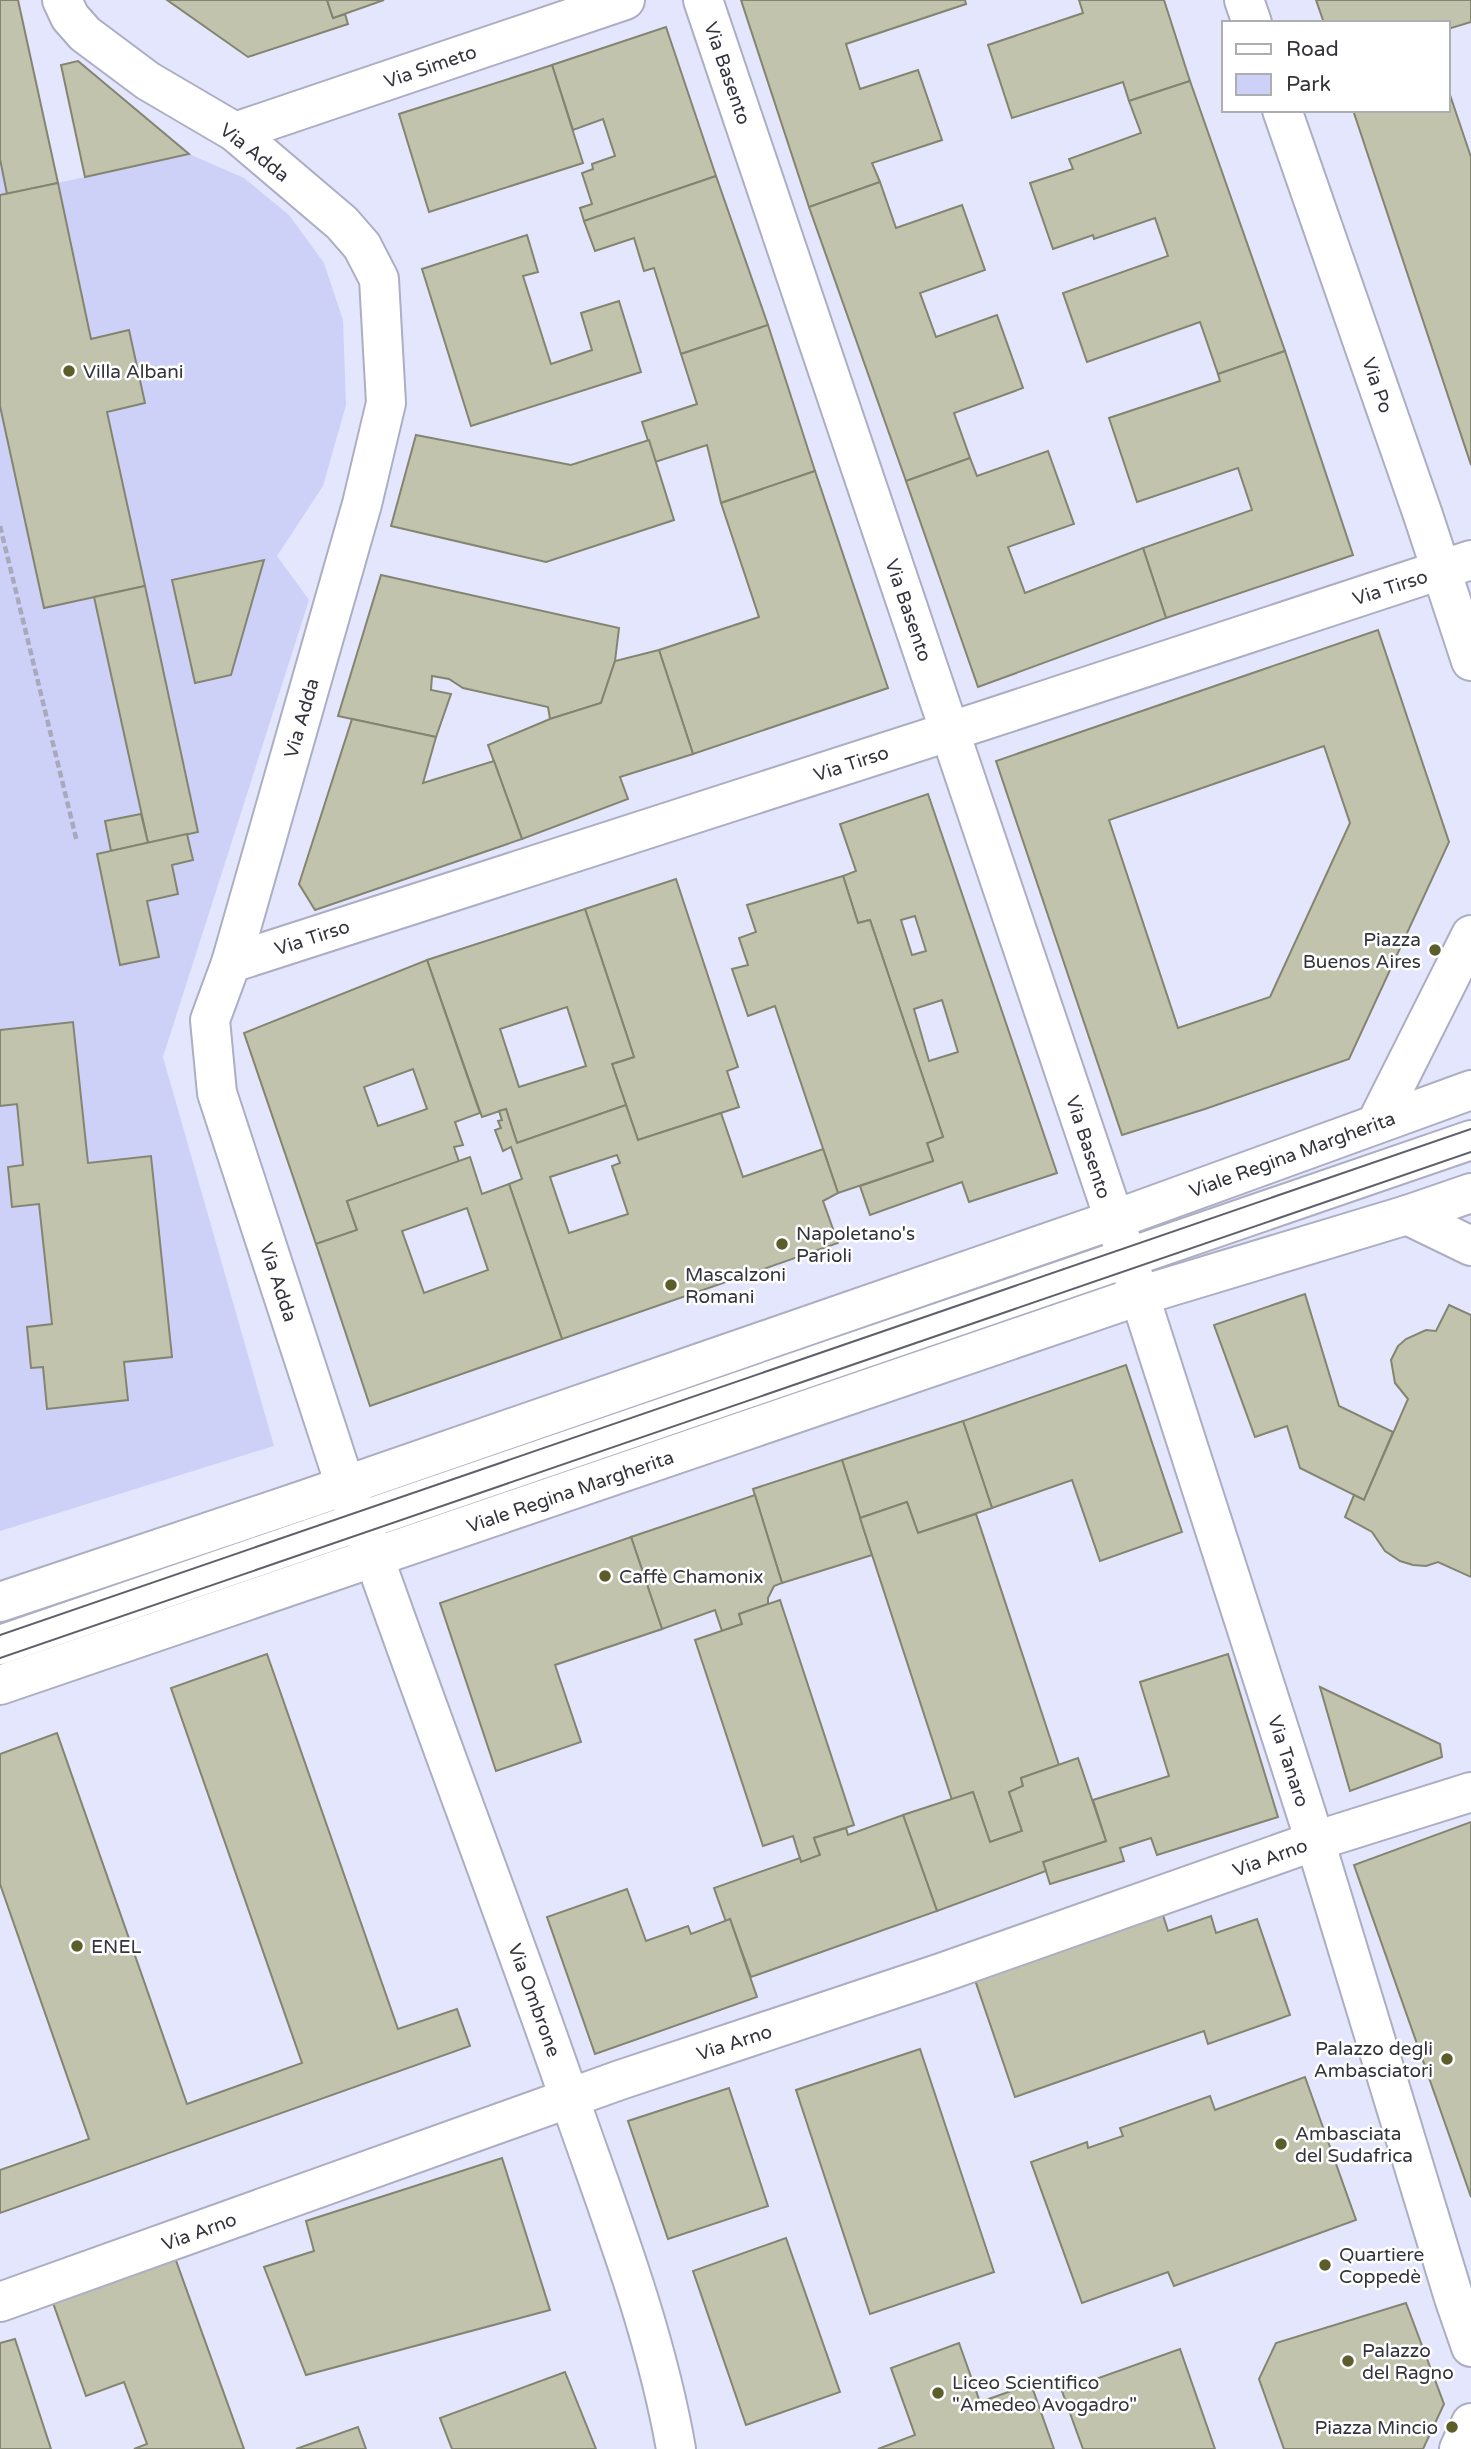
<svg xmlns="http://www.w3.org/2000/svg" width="1471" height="2449" viewBox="0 0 1471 2449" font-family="'Varela Round',sans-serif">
  <rect width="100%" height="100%" fill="#e3e6fc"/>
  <polygon fill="#cdd1f8" points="0,0 18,0 58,183 189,154 244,178 289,215 324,263 343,320 346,405 323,486 277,556 309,600 163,1057 274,1446 0,1531"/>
  <g fill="#c1c3ad" stroke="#838570" stroke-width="2" fill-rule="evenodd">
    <polygon points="0,0 18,0 58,183 7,194 0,159"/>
    <polygon points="167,0 327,0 333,18 345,14 348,24 248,57"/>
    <polygon points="327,0 384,0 333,18"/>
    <polygon points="741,0 965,0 966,4 846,44 860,89 918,70 942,140 872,163 880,182 809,207"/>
    <polygon points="1079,0 1164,0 1190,81 1129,101 1123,82 1012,118 988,45 1083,13"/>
    <polygon points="1316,0 1471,0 1471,22 1448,29 1448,23 1324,23"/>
    <polygon points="666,27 716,176 584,221 580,208 592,204 582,173 593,169 592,164 615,156 603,119 573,130 552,65"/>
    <polygon points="78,61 189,154 85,177 61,65"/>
    <polygon points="552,65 583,163 429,212 399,114"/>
    <polygon points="1190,81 1285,351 1218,374 1200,322 1087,362 1063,293 1168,256 1155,218 1094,239 1093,235 1053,249 1030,183 1073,169 1069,159 1141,133 1129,101"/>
    <polygon points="1448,89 1471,157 1471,465 1353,110 1448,110"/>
    <polygon points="716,176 768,325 681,354 654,268 644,271 634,238 595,251 584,221"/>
    <polygon points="880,182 896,228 962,205 985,270 920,293 936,337 997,315 1023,388 954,413 970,458 906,481 809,207"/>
    <polygon points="58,183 91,339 129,330 145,403 107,412 145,586 44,608 0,406 0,195"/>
    <polygon points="527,235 538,272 523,276 551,364 592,350 581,313 619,301 641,372 471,426 422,269"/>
    <polygon points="768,325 815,471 721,503 707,445 655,462 642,422 697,404 681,354"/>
    <polygon points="1285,351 1353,555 1166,618 1143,548 1252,510 1238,468 1137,502 1109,418 1220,381 1218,374"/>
    <polygon points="416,435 571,465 649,440 674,520 546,562 391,526"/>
    <polygon points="1048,451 1074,524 1008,547 1025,593 1143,548 1166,618 978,687 906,481 970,458 977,476"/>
    <polygon points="815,471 888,688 693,754 659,650 759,617 721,503"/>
    <polygon points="264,560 231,675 195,683 172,580"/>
    <polygon points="381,575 619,628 615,661 601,703 550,719 548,707 463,688 449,679 432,676 431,690 451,694 436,737 338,716"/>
    <polygon points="145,586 198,832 148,843 94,597"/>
    <path d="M1378,630L1449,842L1349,1059L1205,1109L1122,1135L996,761ZM1324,746L1350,823L1270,997L1178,1028L1109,820Z"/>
    <polygon points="659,650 693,754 620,777 628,799 522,839 488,745 550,719 601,703 615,661"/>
    <polygon points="352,719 436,737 423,783 494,761 522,839 315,910 299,884"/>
    <path d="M928,794L1057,1173L969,1202L962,1182L870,1215L860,1186L933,1161L927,1143L943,1137L870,920L858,923L843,876L856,871L840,824ZM915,916L926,951L912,955L901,920ZM942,1000L958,1052L929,1061L914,1009Z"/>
    <polygon points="141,814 148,843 111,851 105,821"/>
    <polygon points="187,834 193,860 172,865 178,894 147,901 159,957 120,965 97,854"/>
    <polygon points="843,876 858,923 870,920 943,1137 927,1143 933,1161 838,1193 775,1006 748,1016 732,969 748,965 739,938 756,932 747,905"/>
    <polygon points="676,879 738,1067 727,1071 739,1107 638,1140 612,1064 634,1057 585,909"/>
    <path d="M585,909L634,1057L612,1064L626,1105L517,1143L506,1109L482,1117L427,960ZM567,1007L586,1066L519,1087L500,1029Z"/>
    <path d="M427,960L480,1113L455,1122L463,1145L454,1147L459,1162L347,1201L357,1230L316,1244L244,1033ZM413,1069L427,1109L378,1126L364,1087Z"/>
    <polygon points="73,1022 88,1163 151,1156 172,1357 124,1362 128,1400 47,1409 43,1367 31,1368 27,1327 52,1324 39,1204 12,1207 8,1167 23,1165 17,1104 0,1106 0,1030"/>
    <path d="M626,1105L638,1140L721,1113L743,1177L823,1149L838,1193L823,1201L838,1243L562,1339L509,1184L522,1179L511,1147L503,1151L495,1130L501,1128L498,1121L502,1120L499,1111L506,1109L517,1143ZM617,1155L620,1163L612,1166L628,1214L569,1233L550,1177Z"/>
    <path d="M470,1157L482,1194L509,1184L562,1339L370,1406L316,1244L357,1230L347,1201ZM467,1208L488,1270L424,1293L402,1231Z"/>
    <polygon points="1305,1294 1339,1406 1393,1432 1364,1500 1300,1468 1287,1426 1255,1437 1214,1325"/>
    <polygon points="1449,1305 1471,1315 1471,1577 1438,1562 1426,1566 1413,1565 1400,1561 1385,1551 1372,1532 1345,1517 1354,1495 1364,1500 1408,1399 1395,1383 1391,1360 1398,1346 1406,1339 1426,1330 1436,1331"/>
    <polygon points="1126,1365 1182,1532 1100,1561 1072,1480 992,1508 963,1421"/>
    <polygon points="963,1421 992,1508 918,1533 907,1502 860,1518 842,1460"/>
    <polygon points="842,1460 872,1555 782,1583 753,1489"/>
    <polygon points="755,1495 782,1583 774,1586 768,1598 768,1604 739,1614 742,1624 722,1631 715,1610 662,1629 631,1537"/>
    <polygon points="907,1502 918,1533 976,1514 1059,1765 1021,1778 1023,1786 1009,1792 1022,1831 990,1842 973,1792 952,1800 860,1518"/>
    <polygon points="631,1537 662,1629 555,1665 581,1742 496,1771 440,1603"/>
    <polygon points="780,1600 854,1825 814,1838 820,1855 801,1862 793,1836 763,1846 695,1640 742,1624 739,1614"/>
    <polygon points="267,1654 398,2029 457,2009 470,2046 0,2213 0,2170 89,2139 0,1884 0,1754 57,1733 187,2104 302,2063 171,1688"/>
    <polygon points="1228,1654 1278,1817 1157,1855 1151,1838 1120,1848 1124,1861 1050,1884 1043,1862 1106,1841 1093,1800 1169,1776 1140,1682"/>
    <polygon points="1320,1687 1440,1744 1442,1757 1350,1791"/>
    <polygon points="1078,1758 1106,1841 1043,1862 1046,1871 937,1911 903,1815 973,1792 990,1842 1022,1831 1009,1792 1023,1786 1021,1778"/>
    <polygon points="903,1815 937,1911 751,1977 730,1919 726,1922 714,1888 800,1858 801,1862 820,1855 814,1838 846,1828 848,1835"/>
    <polygon points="1471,1822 1471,2197 1354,1865"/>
    <polygon points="627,1889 646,1941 688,1926 691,1934 730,1919 757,1997 595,2054 547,1917"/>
    <polygon points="1162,1912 1168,1931 1211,1916 1216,1933 1257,1919 1290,2015 1208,2044 1204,2031 1015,2097 974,1977"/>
    <polygon points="920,2049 994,2272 870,2314 796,2090"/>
    <polygon points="1305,2077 1356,2220 1174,2286 1168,2272 1082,2303 1031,2162 1087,2142 1088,2148 1123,2136 1120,2128 1210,2096 1215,2110"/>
    <polygon points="729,2088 768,2206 668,2239 628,2121"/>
    <polygon points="502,2158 550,2310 306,2375 264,2267 314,2251 306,2221"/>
    <polygon points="786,2238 840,2392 746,2425 693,2271"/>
    <polygon points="174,2255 244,2449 134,2449 147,2444 124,2382 86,2396 52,2300"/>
    <polygon points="1406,2303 1444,2404 1423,2449 1284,2449 1259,2379 1276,2343"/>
    <polygon points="15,2339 51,2449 0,2449 0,2343"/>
    <polygon points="959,2343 980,2402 1031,2384 1054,2449 878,2449 915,2435 891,2368"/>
    <polygon points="1180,2349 1215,2449 1083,2449 1062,2391"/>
    <polygon points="565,2372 596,2449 452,2449 440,2418"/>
    <polygon points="358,2427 366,2449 296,2449"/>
  </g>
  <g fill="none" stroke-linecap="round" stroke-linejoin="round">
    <defs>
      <g id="minor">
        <path d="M62,0L70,17L85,34L148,81L235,132L342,223L362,246L379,279L386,403L362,504L231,963L210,1020L217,1093L345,1485L374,1557C438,1739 507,1918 570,2100C610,2215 655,2329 676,2449"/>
        <polyline points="703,0 1131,1269 1315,1841 1454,2298 1471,2347"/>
        <polyline points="1244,0 1252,23"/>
        <polyline points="1282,110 1423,515 1471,661"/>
        <polyline points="235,132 625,0"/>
        <polyline points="231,963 982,721 1471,560"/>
        <polyline points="1376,1124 1471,935"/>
        <polyline points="1407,1215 1471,1246"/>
        <polyline points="0,1645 1471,1140"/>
        <polyline points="0,2302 620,2080 941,1973 1315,1841 1471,1792"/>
        <polyline points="1459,2449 1471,2423"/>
      </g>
      <g id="major">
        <polyline points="0,1602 304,1500 1113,1220 1471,1090"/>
        <polyline points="0,1685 1139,1296 1407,1215 1471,1193"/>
      </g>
    </defs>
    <use href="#minor" stroke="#acaec3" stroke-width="42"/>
    <use href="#major" stroke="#acaec3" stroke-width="42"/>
    <polyline stroke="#a8aabb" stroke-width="4.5" stroke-dasharray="7 3.5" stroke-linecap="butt" points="0,526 77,842"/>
    <use href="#minor" stroke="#fff" stroke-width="38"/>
    <use href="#major" stroke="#fff" stroke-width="38"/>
    <g stroke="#5f606c" stroke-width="2">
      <polyline points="0,1635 1471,1129"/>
      <polyline points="0,1658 1471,1152"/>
    </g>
  </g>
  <g fill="#5b5e2b" stroke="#fff" stroke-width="2.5">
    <circle cx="69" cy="371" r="7"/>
    <circle cx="1435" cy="950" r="7"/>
    <circle cx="782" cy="1244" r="7"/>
    <circle cx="671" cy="1285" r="7"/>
    <circle cx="605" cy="1576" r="7"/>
    <circle cx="77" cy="1946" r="7"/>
    <circle cx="1447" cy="2059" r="7"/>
    <circle cx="1281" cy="2144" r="7"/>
    <circle cx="1325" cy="2265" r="7"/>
    <circle cx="1348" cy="2361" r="7"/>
    <circle cx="938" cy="2393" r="7"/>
    <circle cx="1452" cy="2427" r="7"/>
  </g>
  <g text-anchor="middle" stroke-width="5" stroke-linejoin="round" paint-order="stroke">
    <g font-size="19" fill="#33343c" stroke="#fff">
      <text transform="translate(430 66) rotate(-19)" y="7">Via Simeto</text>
      <text transform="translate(728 73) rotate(71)" y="7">Via Basento</text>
      <text transform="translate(255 152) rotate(38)" y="7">Via Adda</text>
      <text transform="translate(1378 385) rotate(71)" y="7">Via Po</text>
      <text transform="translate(1390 587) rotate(-18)" y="7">Via Tirso</text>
      <text transform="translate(909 610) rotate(71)" y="7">Via Basento</text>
      <text transform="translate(301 718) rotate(-74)" y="7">Via Adda</text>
      <text transform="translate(851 763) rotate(-18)" y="7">Via Tirso</text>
      <text transform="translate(312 937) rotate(-18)" y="7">Via Tirso</text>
      <text transform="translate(1089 1147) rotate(72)" y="7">Via Basento</text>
      <text transform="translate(1292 1154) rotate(-20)" y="7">Viale Regina Margherita</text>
      <text transform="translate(279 1282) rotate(72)" y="7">Via Adda</text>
      <text transform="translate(570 1491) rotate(-19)" y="7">Viale Regina Margherita</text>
      <text transform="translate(1289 1761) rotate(72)" y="7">Via Tanaro</text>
      <text transform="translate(1270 1857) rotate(-20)" y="7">Via Arno</text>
      <text transform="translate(535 2000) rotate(70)" y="7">Via Ombrone</text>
      <text transform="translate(734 2042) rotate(-18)" y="7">Via Arno</text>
      <text transform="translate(199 2231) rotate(-20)" y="7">Via Arno</text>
    </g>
    <g font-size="19" fill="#33343c" stroke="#fff" text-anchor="start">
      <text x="83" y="378">Villa Albani</text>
      <text x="1421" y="946" text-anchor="end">Piazza<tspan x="1421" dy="22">Buenos Aires</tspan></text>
      <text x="796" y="1240">Napoletano's<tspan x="796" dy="22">Parioli</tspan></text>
      <text x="685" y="1281">Mascalzoni<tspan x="685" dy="22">Romani</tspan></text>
      <text x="619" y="1583">Caffè Chamonix</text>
      <text x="91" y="1953">ENEL</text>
      <text x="1433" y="2055" text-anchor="end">Palazzo degli<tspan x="1433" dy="22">Ambasciatori</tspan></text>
      <text x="1295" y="2140">Ambasciata<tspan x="1295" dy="22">del Sudafrica</tspan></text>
      <text x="1339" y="2261">Quartiere<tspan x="1339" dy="22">Coppedè</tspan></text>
      <text x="1362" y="2357">Palazzo<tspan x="1362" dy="22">del Ragno</tspan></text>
      <text x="952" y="2389">Liceo Scientifico<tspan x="952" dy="22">"Amedeo Avogadro"</tspan></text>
      <text x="1438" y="2434" text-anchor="end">Piazza Mincio</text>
    </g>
  </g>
  <rect x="1222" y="21" width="228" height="91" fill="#ffffff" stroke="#adaeb1" stroke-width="2"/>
  <rect x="1236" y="44" width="35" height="10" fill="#ffffff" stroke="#adaeb1" stroke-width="2"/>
  <text x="1286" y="56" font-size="21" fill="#33343c">Road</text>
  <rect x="1236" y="74" width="35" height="21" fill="#cdd1f8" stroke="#adaeb1" stroke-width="2"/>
  <text x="1286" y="91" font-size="21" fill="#33343c">Park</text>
</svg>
